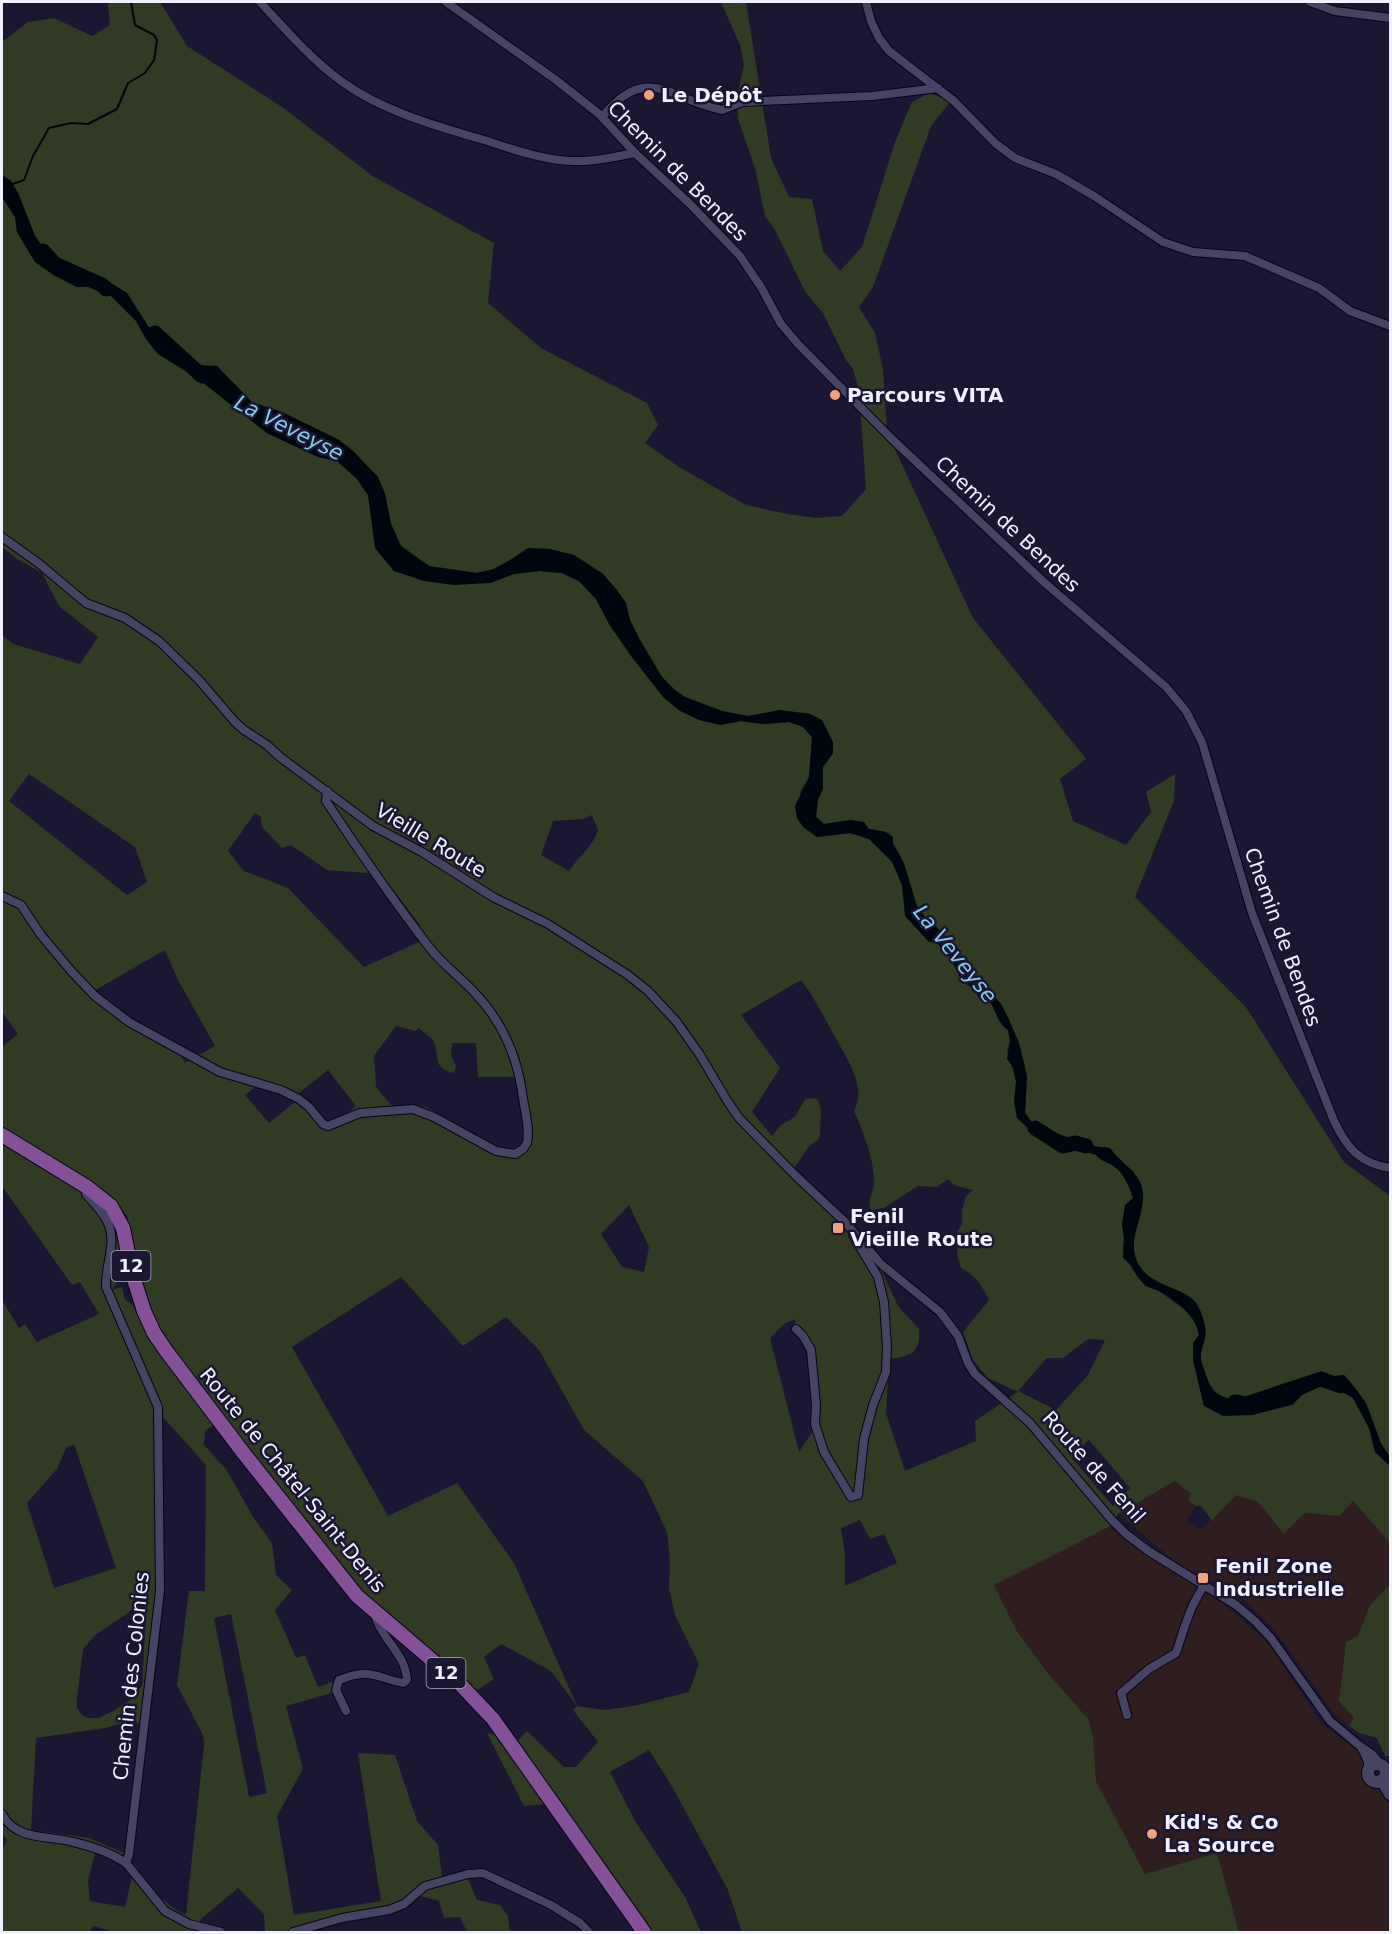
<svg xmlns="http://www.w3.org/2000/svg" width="1392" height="1934" viewBox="0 0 1392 1934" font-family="'DejaVu Sans',sans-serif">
  <rect width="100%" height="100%" fill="#1b1732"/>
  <g fill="#301d20">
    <polygon points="1175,1481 1191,1494 1189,1500 1196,1506 1186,1521 1201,1530 1236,1494 1258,1502 1305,1513 1340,1516 1353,1501 1390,1543 1390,1585 1370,1605 1358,1636 1355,1718 1349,1726 1334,1714 1277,1633 1240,1596 1178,1564 1118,1514"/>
    <polygon points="1113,1525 1234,1612 1269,1644 1321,1723 1357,1750 1390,1805 1390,1932 1239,1932 1217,1853 1145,1874 1096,1781 1093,1737 1089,1720 1046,1671 1017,1631 994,1585"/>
  </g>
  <g fill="#313b23" fill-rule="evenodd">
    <path d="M110,2H160L187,46L282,107L374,177L494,243L488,303L541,348L647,403L658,425L645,443L679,467L746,505L787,514L816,518L842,516L866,489L860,406L861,398L853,369L846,360L823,313L806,293L775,230L765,216L755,168L738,119V91L744,65L740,45L721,2H746L771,158L789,197L812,199L823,251L840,271L862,247L895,142L912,102L929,93L951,101L931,126L873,287L859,307L875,333L883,369L887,432L973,618L1086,759L1060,779L1073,821L1126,845L1151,812L1146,792L1175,774L1174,801L1135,897L1246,1007L1344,1162L1390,1196V1456L1381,1444L1366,1402L1344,1375C1302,1378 1264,1416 1221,1396C1210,1391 1201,1369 1201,1357C1201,1349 1205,1342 1206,1334C1206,1330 1199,1307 1197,1303C1187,1290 1164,1289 1152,1280C1123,1261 1133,1203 1134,1172L1117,1158L1110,1148L1091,1146L1034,1125L1025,1113L1027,1076L1019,1043L1001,1004L978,980L932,921C911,908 911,884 903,862C899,851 892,842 886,832L869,829L851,820L824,824L816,817L818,799L823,789V767L833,753L810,714L780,710L749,716L722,711L685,697L675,690L662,677L640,640L630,620L626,603L603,574L574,555L528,548L512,559L494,569L477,573L429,566L401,546L391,524L385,494L378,477L353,451L339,440L282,412L251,402L217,366L190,365L168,345L167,339L148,326L127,293L55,264L35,236L18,193L11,181L2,175V42L28,22L54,18L92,36L110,25L108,5Z"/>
    <path d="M2,197L15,217L17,232L35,262L77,287H98L110,295L136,321L146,339L158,354L197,378L267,433L318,457L337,461L357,479L368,495L372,517L394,571L490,583L514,574L539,571L561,573L579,581L596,599L609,624L663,697L720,725L741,721L763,724L789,722L803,727L812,737L809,777L800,792L817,837L850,833L869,839L893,862L902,885L904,896L938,944L950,957L962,981L974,989L979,998L987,997C995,1007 997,1024 1008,1030L1010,1041L1007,1050L1016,1081L1014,1102L1033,1133L1096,1155C1102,1161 1105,1161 1112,1165C1124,1172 1129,1186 1133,1198L1122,1224L1124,1238L1123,1250L1135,1273L1145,1286L1159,1291L1185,1310L1197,1323L1199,1335L1193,1360L1204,1406L1292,1405L1302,1395L1323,1385L1341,1391L1353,1398L1369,1428L1375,1452L1390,1466V1543L1353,1501L1340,1516L1304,1513L1284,1534L1258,1502L1236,1495L1212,1520L1201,1506H1196L1188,1500L1191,1494L1175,1481L1118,1514L1113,1525L994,1585L1017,1631L1046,1671L1089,1720L1093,1737L1096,1781L1145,1874L1217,1853L1239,1932H742L728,1890L673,1788L649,1750L610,1772L635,1821L685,1897L701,1932H650L546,1804L524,1806L487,1733L517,1741L527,1731L564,1767H576L598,1742L573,1710L577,1706L551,1671L501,1644L484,1657L494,1679L476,1691L360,1591L286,1500L215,1403L168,1344L141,1288L127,1216L109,1195L2,1129V1047L18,1034L2,1012V635L13,644L80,664L98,637L59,606L42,573L17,559L2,547ZM29,774L135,847L147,882L127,895L9,801ZM255,813L261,817L262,827L282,848L291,845L327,870L381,874L420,925L421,941L364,967L288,888L244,871L228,851ZM592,815L598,830C592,848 579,856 569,871L541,855L553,821L583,819ZM165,950L178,980L215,1046L185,1063L173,1043L131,1022L92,992ZM801,980C815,998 824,1017 835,1037C844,1053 855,1070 858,1088C859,1097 858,1103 854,1111C863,1131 875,1161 874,1184C873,1196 867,1197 871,1210L884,1208L918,1186L937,1187L948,1179L954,1185L973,1190L966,1196L962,1210V1224L956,1234L958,1258L961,1268C975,1275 982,1286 989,1300L963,1332L973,1360L988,1378L1018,1392L975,1421L976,1441L905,1471L886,1413L889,1359C909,1357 921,1354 919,1329L898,1306L881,1269L862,1255L838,1219L807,1186L795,1167L810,1145L818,1140L820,1136L821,1109L818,1100L814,1098L805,1099L795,1117L781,1125L772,1136L752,1112L780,1068L741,1015ZM396,1026L415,1031L419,1028C423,1033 431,1036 434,1042C440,1058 432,1068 454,1073L456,1066L451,1055L452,1043H476L478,1077H517C520,1091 531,1129 524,1142C510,1170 444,1113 425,1107C416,1104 403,1107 393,1107L376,1087L374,1056ZM328,1070L356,1106L327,1130L299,1093ZM258,1085L294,1101L295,1102L269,1123L245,1095ZM629,1205L649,1247L644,1272L622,1267L601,1234ZM401,1277L463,1346L506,1317L539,1350L584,1430L643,1481L667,1532L670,1561L669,1588L675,1615L699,1664L689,1692L634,1706L605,1710L577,1706L514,1563L457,1483L388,1516L292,1347ZM795,1319L796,1329L811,1350L814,1429L799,1452L770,1338L784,1324ZM1088,1339L1105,1340L1088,1375L1056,1410L1018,1391L1047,1358H1063ZM1089,1440L1130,1488L1113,1506L1071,1457ZM860,1520L870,1539L884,1534L897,1563L845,1586V1554L841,1528Z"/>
    <path d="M2,1141L102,1204L116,1225L126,1267L112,1290L122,1287L125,1300L132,1304C154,1350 183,1385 214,1425L205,1431L204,1445L226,1469L253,1517L272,1543L276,1575L292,1590L275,1610L296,1658L305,1655L318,1687L332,1682L335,1692L286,1706L303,1769L277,1816L294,1915L381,1901L358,1753L395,1755L417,1821L438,1845L442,1877L456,1875L468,1879L477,1900L500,1905L508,1916L510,1932H467L460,1917L444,1918L439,1901L417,1895L401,1909L346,1919L299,1932H265L264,1914L238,1888L201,1919L197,1932H115L93,1926L90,1932H2V1850L7,1840L2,1834V1300L19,1328L25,1324L37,1342L99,1314L80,1282L72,1285L2,1186ZM162,1416L206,1465L205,1591H189L177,1685L203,1735L204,1745L186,1915C162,1904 149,1885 135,1865L125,1907L90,1901L88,1881L96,1849L119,1858L124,1853L89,1838L31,1830L36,1738L105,1728L134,1720L140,1724H148L163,1596ZM74,1444L116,1568L54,1588L27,1503L57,1469L66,1448ZM147,1600L142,1686L130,1700L113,1711L99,1718H88L82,1715L77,1708V1698L83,1649L95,1635ZM231,1614L267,1793L249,1797L214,1618Z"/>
    <polygon points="1390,1585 1390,1756 1385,1756 1377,1738 1359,1733 1349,1726 1354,1718 1339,1701 1346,1642 1358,1636 1370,1605"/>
  </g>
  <path fill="#00060d" d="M2,175L11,181L18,193L35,236L55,264L90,280L102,277L127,293L148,326L167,339L168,345L190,365L217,366L252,402L282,412L339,440L353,451L378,477L385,494L391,524L401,546L429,566L477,573L494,569L512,559L528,548L550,549L574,555L603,574L617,590L626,603L630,620L640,640L662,677L675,690L685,697L722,711L748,716L780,710L810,714L822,720L833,742V753L823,767V789L818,799L816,817L824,824L851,820L864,822L869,829L886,832L893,837V844L904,863L917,906L924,916L932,921L978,980L1001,1004L1008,1017L1019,1043L1027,1076L1025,1113L1034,1125L1091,1146L1110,1148C1119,1161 1133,1168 1140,1182C1152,1208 1125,1236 1137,1262C1152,1291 1189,1284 1200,1310C1203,1318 1207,1328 1205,1336C1204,1344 1200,1351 1201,1359C1201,1363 1204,1368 1205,1372C1211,1390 1215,1396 1235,1400C1242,1401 1251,1403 1258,1402C1273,1401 1287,1392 1300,1386C1314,1380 1329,1376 1344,1375C1367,1400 1369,1410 1380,1441C1385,1453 1391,1452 1390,1466L1375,1452L1369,1428L1353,1398L1341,1391L1323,1385L1302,1395L1292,1405L1252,1415L1223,1416L1204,1406L1193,1360V1343L1199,1335C1196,1315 1176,1301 1159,1291C1154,1288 1147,1288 1143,1283C1134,1274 1133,1265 1123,1258L1124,1238L1122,1224L1125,1205L1133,1198C1129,1186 1124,1172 1112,1165C1105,1161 1101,1161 1096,1155L1033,1133L1017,1118L1014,1102L1016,1081L1013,1067L1007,1059L1010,1041L1008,1030C998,1024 995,1007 987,997L979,998L974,989L962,981L950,957L938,944L928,941L905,916L902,885L892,862L869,839L850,833L817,837L803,827L797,818L795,806L809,777L812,737L803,727L789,722L763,724L741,721L720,725L699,720L680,711L663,697L631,656L609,624L596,599L579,581L562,573L539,571L514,574L490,583L454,585L424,581L394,571L375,548L368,495L357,479L337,461L318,457L267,433L197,378L158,354L146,339L136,321L110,295L98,287H77L55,276L35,262L17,232L15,217L2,197Z"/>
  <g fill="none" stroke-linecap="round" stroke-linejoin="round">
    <polyline stroke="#00060d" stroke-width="2" points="10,185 24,180 33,156 49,128 71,123 88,124 117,109 128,83 145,73 154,60 157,40 154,35 135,25 131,2"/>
    <g stroke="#00060d" stroke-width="15">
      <polyline points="43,251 55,264 102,285 106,289"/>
      <polyline points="155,333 202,376"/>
      <polyline points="1035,1128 1063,1146 1075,1143 1086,1146"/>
      <polyline points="1235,1402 1246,1404 1321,1379 1341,1386"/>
    </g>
    <defs>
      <g id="street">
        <path d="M260,2C285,29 311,59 341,81C382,111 436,126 484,140C512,149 542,160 572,161C593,162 614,157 635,153"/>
        <path d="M446,2L556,80L599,114L635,153L690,204L740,256L761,287L781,324L798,344L892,439L1045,583L1166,687L1186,711L1202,742L1252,913L1334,1121C1347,1148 1359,1163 1390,1168"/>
        <polyline points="866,2 871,21 879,38 889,51 954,101 995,143 1015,158 1056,174 1094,196 1163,242 1193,252 1245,256 1319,288 1350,311 1390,326"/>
        <polyline points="1310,2 1335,11 1390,18"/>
        <path d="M602,117C648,61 669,100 722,110L742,102L872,96L938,88"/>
        <polyline points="2,537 37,562 86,603 125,618 159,641 199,680 235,722 244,730 267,745 280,757 373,826 422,852 493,897 548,924 628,975 648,991 676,1021 700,1055 728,1102 739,1118 796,1176 845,1222 881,1264 940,1312 958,1336 968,1363 975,1374 1030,1423 1111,1519 1126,1534 1150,1552 1236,1605 1255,1621 1271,1638 1330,1721 1360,1746 1373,1755 1381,1765"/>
        <path d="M2,896L21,905L41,935L72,972L95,996L129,1022L220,1072L281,1090L299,1099L309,1107L323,1124L328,1126L360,1113L413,1109L434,1117L496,1151L515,1154L523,1149L527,1143C530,1128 525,1112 523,1098C518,1058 502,1021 474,992C459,976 442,964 429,947C393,900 359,851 326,801L327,791"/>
        <path d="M87,1188L86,1194C93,1202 102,1211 107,1221C118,1242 105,1264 106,1287L158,1407L160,1591L129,1854L126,1863"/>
        <polyline points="796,1329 803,1336 811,1350 816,1405 815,1424 824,1452 851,1497 858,1495 864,1439 873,1405 886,1372 887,1347 884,1302 878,1277 853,1235"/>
        <path d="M346,1711L336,1690L339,1680C371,1667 373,1677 403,1683L407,1680C406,1653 379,1638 375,1613"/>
        <path d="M1127,1715L1121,1693L1149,1669L1176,1653C1184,1630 1190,1604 1205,1585"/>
        <polyline points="1362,1749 1367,1759 1369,1769"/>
        <path d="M2,1814C16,1841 48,1835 73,1842C91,1846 111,1853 126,1863L165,1911L189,1924L221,1932"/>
        <polyline points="293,1932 342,1918 389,1910 404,1904 425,1886 468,1874 483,1873 551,1905 580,1923 589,1932"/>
      </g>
      <g id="secondary">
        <circle cx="1377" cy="1773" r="9"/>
        <polyline points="1382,1780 1390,1794"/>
      </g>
      <polyline id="primary" points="2,1135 87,1187 111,1206 123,1228 132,1273 144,1311 154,1333 167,1352 245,1455 357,1596 460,1684 493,1719 644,1932"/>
    </defs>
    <use href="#street" stroke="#070318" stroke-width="10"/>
    <use href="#secondary" stroke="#070318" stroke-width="14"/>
    <use href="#primary" stroke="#070318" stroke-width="16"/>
    <use href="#street" stroke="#464462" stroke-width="8"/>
    <use href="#secondary" stroke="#464462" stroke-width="12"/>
    <use href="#primary" stroke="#845197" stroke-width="14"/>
  </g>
  <g fill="#f1a17c" stroke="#1b1732" stroke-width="2">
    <circle cx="649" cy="95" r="6"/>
    <circle cx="835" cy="395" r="6"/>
    <rect x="832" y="1222" width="12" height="12" rx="3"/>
    <rect x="1197" y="1572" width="12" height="12" rx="3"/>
    <circle cx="1152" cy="1834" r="6"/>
  </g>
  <g text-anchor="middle" stroke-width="5" stroke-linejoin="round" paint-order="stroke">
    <g fill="#1b1732" stroke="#b0afc2" stroke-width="1.5">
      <rect x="111.5" y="1251" width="39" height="30" rx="4.5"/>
      <rect x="426.5" y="1658" width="39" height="30" rx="4.5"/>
    </g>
    <g font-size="18" font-weight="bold" fill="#f0f0ff">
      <text x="131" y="1272">12</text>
      <text x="446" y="1679">12</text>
    </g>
    <g font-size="20" font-weight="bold" fill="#f0f0ff" stroke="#1b1732" text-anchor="start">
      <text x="661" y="102">Le Dépôt</text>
      <text x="847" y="402">Parcours VITA</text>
      <text x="850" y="1223">Fenil<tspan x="850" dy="23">Vieille Route</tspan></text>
      <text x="1215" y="1573">Fenil Zone<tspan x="1215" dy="23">Industrielle</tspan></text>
      <text x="1164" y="1829">Kid's &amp; Co<tspan x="1164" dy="23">La Source</tspan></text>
    </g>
    <g font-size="20" fill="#f0f0ff" stroke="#1b1732">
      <text transform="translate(678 171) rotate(45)" y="7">Chemin de Bendes</text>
      <text transform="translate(1008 524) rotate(43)" y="7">Chemin de Bendes</text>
      <text transform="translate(431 840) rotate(31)" y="7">Vieille Route</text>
      <text transform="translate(1283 937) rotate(70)" y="7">Chemin de Bendes</text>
      <text transform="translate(1094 1467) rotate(48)" y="7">Route de Fenil</text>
      <text transform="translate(293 1480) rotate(51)" y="7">Route de Châtel-Saint-Denis</text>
      <text transform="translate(131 1676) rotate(-84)" y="7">Chemin des Colonies</text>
    </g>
    <g font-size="21" font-style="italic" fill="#85caec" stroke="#1b1732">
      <text transform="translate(289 428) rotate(27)" y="7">La Veveyse</text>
      <text transform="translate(955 954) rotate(51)" y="7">La Veveyse</text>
    </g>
  </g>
  <rect width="1392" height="1934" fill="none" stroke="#f0f0ff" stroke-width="6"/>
</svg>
